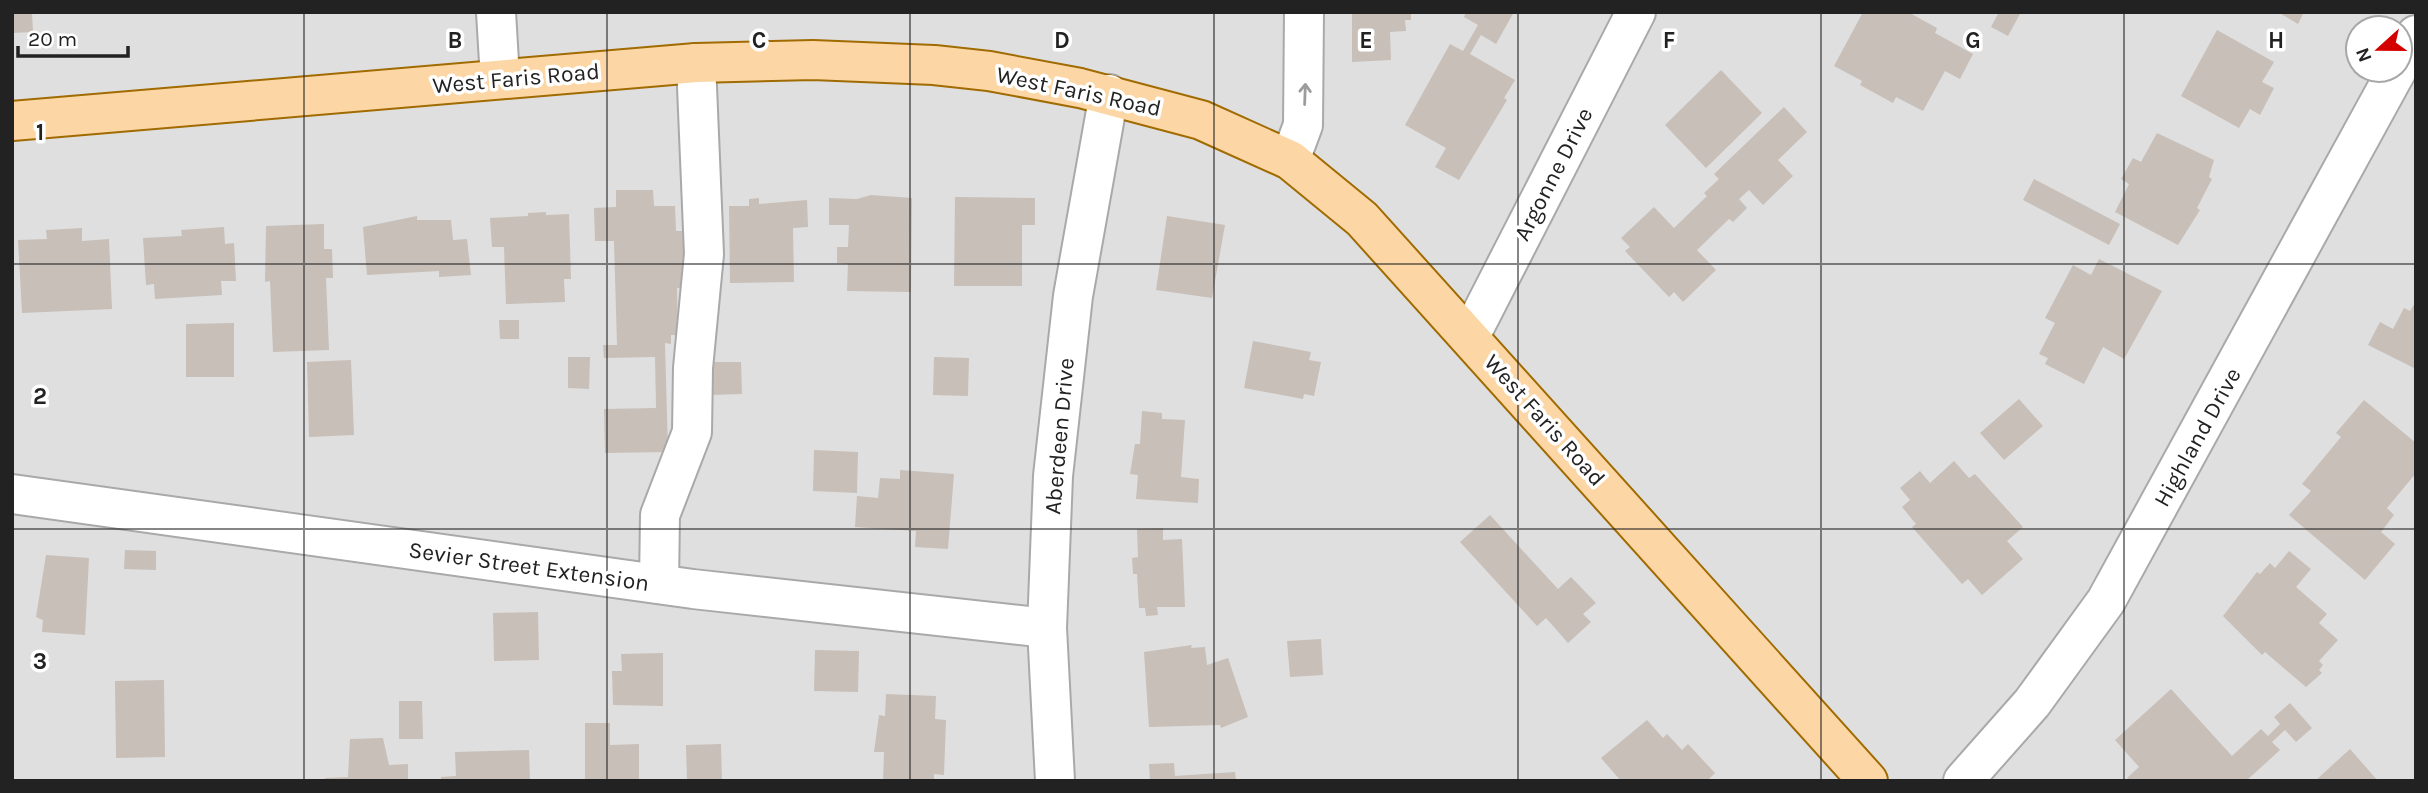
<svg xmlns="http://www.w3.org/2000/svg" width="2428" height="793" viewBox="0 0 2428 793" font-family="Karla,sans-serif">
  <rect width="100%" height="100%" fill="#f2efe9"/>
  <path fill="#e0dfdf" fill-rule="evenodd" d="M12,12H2416V781H12ZM2358,28H2400V70H2358Z"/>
  <g fill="#c7bfb8">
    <polygon points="12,12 32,12 33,32 12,33"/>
    <polygon points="1352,12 1411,12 1411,20 1405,20 1406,31 1390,32 1391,60 1352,62"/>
    <polygon points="1466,12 1514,12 1496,44 1481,35 1470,54 1515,80 1504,98 1507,100 1459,180 1435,167 1446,148 1405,125 1450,44 1463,51 1478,25 1464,17"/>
    <polygon points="1863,12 1908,12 1937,28 1935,33 1973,54 1960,79 1945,71 1923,111 1896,97 1893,103 1860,85 1862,81 1834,66"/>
    <polygon points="1999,12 2021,12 2008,36 1991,27"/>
    <polygon points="2278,12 2304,12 2298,24"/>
    <polygon points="2217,30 2274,62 2262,82 2274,88 2260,115 2250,109 2239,128 2181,96"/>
    <polygon points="1721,70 1762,113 1706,168 1665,125"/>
    <polygon points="1784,107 1807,132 1778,160 1793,176 1763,205 1749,190 1739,199 1747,208 1733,222 1729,219 1697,250 1716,270 1683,302 1674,292 1669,297 1625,251 1630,247 1621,238 1654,207 1674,228 1707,196 1704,193 1719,179 1714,174"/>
    <polygon points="2157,133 2214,160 2209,177 2212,179 2197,208 2200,210 2178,245 2115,212 2129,184 2121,179 2133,158 2141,162"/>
    <polygon points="2034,179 2120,224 2109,245 2023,200"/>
    <polygon points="616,190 653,190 654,206 675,206 676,231 688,231 689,288 677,288 678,335 671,335 671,344 665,343 668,452 605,453 604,409 656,408 655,357 604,358 603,345 617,345 614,241 595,241 594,208 616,207"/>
    <polygon points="871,195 912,198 911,292 847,291 848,264 837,263 837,247 848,247 849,225 829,225 829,198 857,199"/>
    <polygon points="955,197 1035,198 1035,225 1022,225 1022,286 954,286"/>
    <polygon points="759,198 759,204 807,200 808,227 793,228 794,282 730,283 729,206 749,206 749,199"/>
    <polygon points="546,212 546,215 569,214 571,279 564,279 565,302 506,304 504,247 492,247 490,218 528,216 528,213"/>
    <polygon points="417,216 417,220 451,220 453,240 467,239 471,275 439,277 439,271 367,275 363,227"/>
    <polygon points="1167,216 1225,225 1212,298 1156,290"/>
    <polygon points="324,224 324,249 332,249 333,278 326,278 329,350 273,352 270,281 265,282 266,226"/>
    <polygon points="224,227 225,244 234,243 236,281 221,281 222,295 155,299 154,284 146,285 143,238 182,236 181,230"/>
    <polygon points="82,228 82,241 109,239 112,309 22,313 18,240 47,239 46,230"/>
    <polygon points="2099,259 2162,291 2124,359 2103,347 2084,384 2045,364 2048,358 2039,354 2055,323 2045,318 2073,265 2091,275"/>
    <polygon points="2416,301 2416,369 2368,345 2380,322 2393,329 2404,308 2410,311"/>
    <polygon points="499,320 519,320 519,339 500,339"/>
    <polygon points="234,323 234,377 186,377 186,324"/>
    <polygon points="1253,341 1311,352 1309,360 1321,362 1314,396 1304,394 1303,399 1244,388"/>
    <polygon points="568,357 590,357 589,389 568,388"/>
    <polygon points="934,357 969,358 968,396 933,395"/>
    <polygon points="351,360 354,435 309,437 307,362"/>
    <polygon points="711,362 741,362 742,394 711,395"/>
    <polygon points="2019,399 2043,426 2004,460 1980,433"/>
    <polygon points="2364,400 2416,443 2416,473 2387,508 2394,515 2381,532 2395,544 2365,580 2289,515 2311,491 2302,484 2341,437 2336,433"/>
    <polygon points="1142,411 1162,413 1162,419 1185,420 1181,477 1199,479 1198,503 1136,499 1138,475 1130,474 1135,444 1140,444"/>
    <polygon points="814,450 858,452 857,493 813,491"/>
    <polygon points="1954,461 1969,478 1975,474 2023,527 2007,541 2023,559 1982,595 1968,579 1962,584 1912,527 1916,524 1902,507 1910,500 1900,488 1920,471 1930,483"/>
    <polygon points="900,470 954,474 948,549 915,547 916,531 855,527 857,496 878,498 880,478 900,479"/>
    <polygon points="1490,515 1558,589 1571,577 1596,603 1583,614 1591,622 1568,643 1546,618 1537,626 1460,542"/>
    <polygon points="1163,528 1163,540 1182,539 1185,607 1157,607 1158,615 1146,616 1145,608 1139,608 1137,574 1133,574 1132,558 1138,557 1137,529"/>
    <polygon points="125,550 156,551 156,570 124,569"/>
    <polygon points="2289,551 2311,569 2296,587 2327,614 2319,623 2338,640 2319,661 2323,665 2319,670 2322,673 2306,687 2265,652 2262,655 2223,616 2257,572 2260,574 2270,563 2275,568"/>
    <polygon points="46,555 89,558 85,635 42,632 43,620 36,617"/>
    <polygon points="538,612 539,660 494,661 493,613"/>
    <polygon points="1321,639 1323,675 1290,677 1287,641"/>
    <polygon points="1192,645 1191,648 1205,647 1207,665 1228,658 1248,717 1221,728 1220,725 1149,727 1144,652"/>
    <polygon points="815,650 859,651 858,692 814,691"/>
    <polygon points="663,653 663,706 613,705 612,671 622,671 621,654"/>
    <polygon points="164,680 165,757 116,758 115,681"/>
    <polygon points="2171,689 2232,756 2261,729 2268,736 2280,724 2274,717 2290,703 2312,728 2296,742 2285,730 2272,742 2280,750 2246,781 2130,781 2127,778 2139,767 2115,740"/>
    <polygon points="886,694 936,696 935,719 946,720 944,775 934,774 934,781 883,781 884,752 874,752 879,715 885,716"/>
    <polygon points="399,701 422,701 423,739 399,739"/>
    <polygon points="1647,720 1663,738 1667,734 1682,750 1688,744 1715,773 1707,781 1621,781 1601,758"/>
    <polygon points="585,723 610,723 610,745 639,744 639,781 585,781"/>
    <polygon points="383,738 389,765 408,764 408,781 325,781 325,778 348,777 350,739"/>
    <polygon points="721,744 722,781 687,781 686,745"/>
    <polygon points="2350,749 2378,781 2315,781"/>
    <polygon points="529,750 530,781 441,781 441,777 456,776 455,752"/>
    <polygon points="1174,763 1175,776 1235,772 1236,781 1150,781 1149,764"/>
  </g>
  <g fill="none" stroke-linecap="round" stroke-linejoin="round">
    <defs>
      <g id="minor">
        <polyline points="496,12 500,79"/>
        <polyline points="2400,64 2416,35"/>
        <polyline points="1290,160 1303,125 1304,12"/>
        <polyline points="1470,336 1636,12"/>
        <polyline points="12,494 693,589 1047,628"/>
        <polyline points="659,584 660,515 692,432 693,368 704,254 696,63"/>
        <polyline points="1055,781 1047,628 1053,476 1073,296 1109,94"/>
        <polyline points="1963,781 2032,703 2106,601 2397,70"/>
      </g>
      <polyline id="major" points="12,121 696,63 813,60 934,65 989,71 1080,88 1201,120 1290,160 1362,219 1868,781"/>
    </defs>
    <use href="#minor" stroke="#a9a9a9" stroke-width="42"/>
    <use href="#major" stroke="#a06b00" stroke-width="42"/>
    <use href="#minor" stroke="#fff" stroke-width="38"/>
    <use href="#major" stroke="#fcd6a4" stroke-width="38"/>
  </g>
  <defs><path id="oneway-shaft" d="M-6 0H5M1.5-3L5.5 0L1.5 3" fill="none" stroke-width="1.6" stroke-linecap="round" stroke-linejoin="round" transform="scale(1.75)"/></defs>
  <use stroke="#9c9c9c" href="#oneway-shaft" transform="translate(1305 94) rotate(-88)"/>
  <path fill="none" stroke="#222" stroke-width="2" stroke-opacity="0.55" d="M304,12V781M607,12V781M910,12V781M1214,12V781M1518,12V781M1821,12V781M2124,12V781M12,264H2416M12,529H2416"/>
  <g text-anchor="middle" stroke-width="7" stroke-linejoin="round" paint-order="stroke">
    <g font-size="23" fill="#222" stroke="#fff">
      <text transform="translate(516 78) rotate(-5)" y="8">West Faris Road</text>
      <text transform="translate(1079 91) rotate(12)" y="8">West Faris Road</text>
      <text transform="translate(1553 174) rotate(-63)" y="8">Argonne Drive</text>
      <text transform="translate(1545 420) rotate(48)" y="8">West Faris Road</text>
      <text transform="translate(1059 436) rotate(-85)" y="8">Aberdeen Drive</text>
      <text transform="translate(2197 437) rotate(-61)" y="8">Highland Drive</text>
      <text transform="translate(529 566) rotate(8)" y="8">Sevier Street Extension</text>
    </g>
  </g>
  <g font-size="23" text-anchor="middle" font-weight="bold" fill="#222" stroke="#fff" stroke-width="7" stroke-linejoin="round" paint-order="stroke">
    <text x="455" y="48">B</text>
    <text x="759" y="48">C</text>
    <text x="1062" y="48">D</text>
    <text x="1366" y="48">E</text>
    <text x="1669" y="48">F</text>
    <text x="1973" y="48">G</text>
    <text x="2276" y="48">H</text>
    <text x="40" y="140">1</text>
    <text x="40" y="404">2</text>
    <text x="40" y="669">3</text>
  </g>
  <rect width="2428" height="793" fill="none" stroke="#222222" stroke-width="28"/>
  <g transform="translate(2379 49) rotate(249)"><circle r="33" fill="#ffffff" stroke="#a7a7a7" stroke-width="2"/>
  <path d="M0-5L12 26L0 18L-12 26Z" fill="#d40000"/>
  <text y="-10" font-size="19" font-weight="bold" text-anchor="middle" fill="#222222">N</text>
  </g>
  <path d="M18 46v10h110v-10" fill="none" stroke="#222222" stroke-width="3.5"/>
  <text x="28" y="46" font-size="21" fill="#222222" stroke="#ffffff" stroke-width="5" paint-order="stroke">20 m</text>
</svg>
